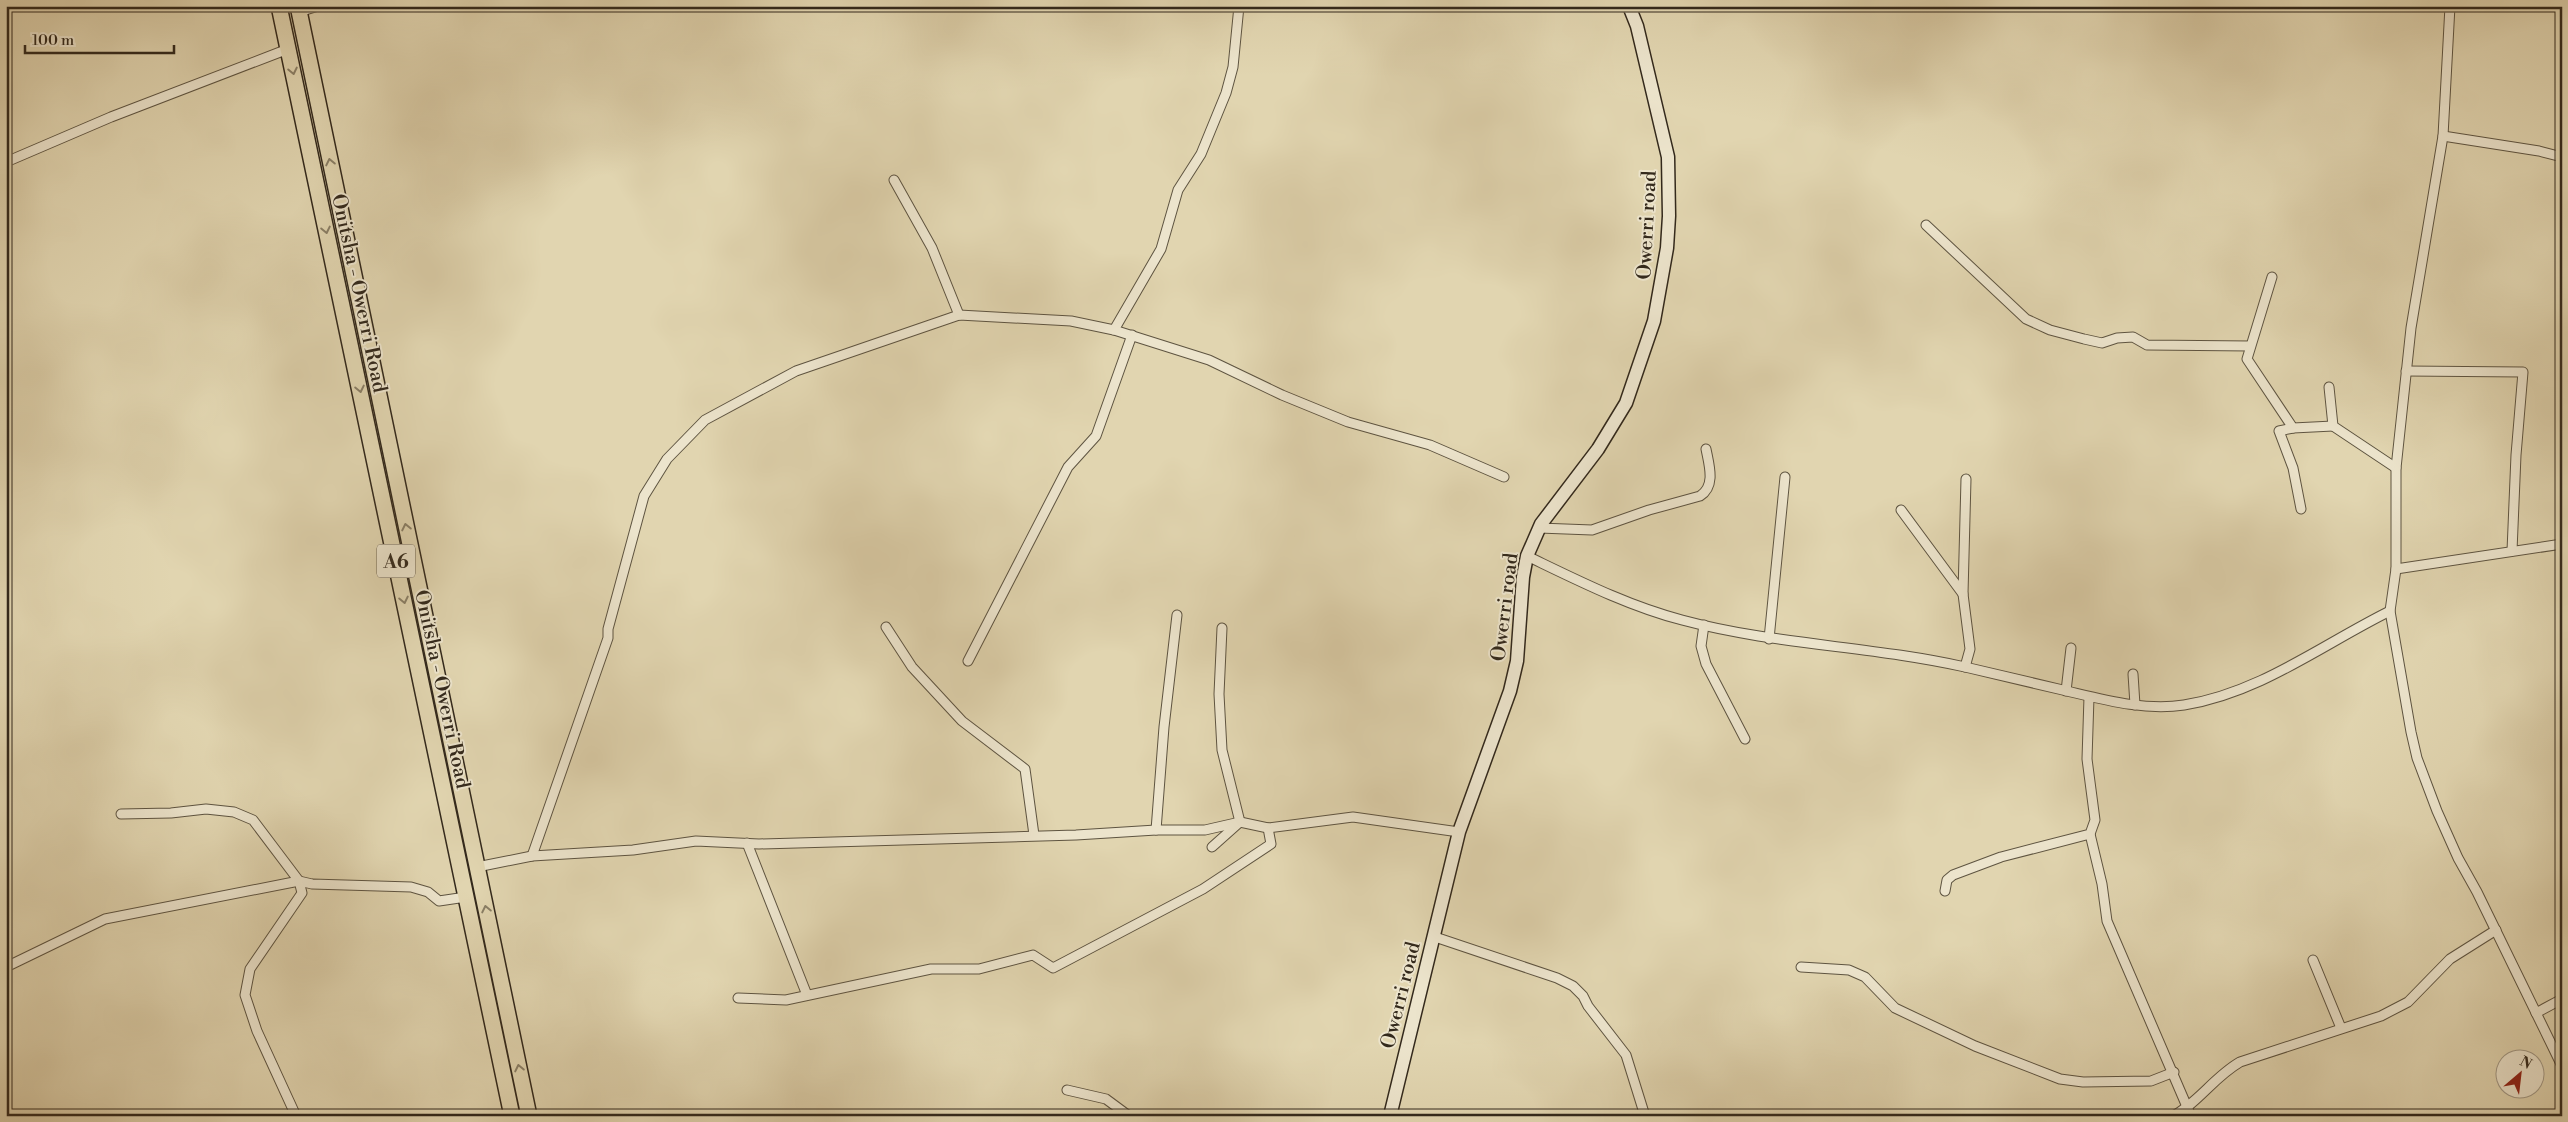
<svg xmlns="http://www.w3.org/2000/svg" width="2568" height="1122" viewBox="0 0 2568 1122" font-family="'Libre Bodoni',serif">
  <rect width="100%" height="100%" fill="#e1d5b0"/>
  <filter id="stains"><feTurbulence type="fractalNoise" baseFrequency=".004" numOctaves="4"/><feColorMatrix values="0 0 0 0 .2 0 0 0 0 .09 0 0 0 0 .02 0 0 0 .5 -.17"/></filter>
  <radialGradient id="worn" r=".72"><stop offset=".6" stop-color="#630" stop-opacity="0"/><stop offset="1" stop-color="#630" stop-opacity=".3"/></radialGradient>
  <g fill="none" stroke-linecap="round" stroke-linejoin="round">
    <defs>
      <g id="minor">
        <polyline points="2450,6 2443,136 2411,328 2396,468 2396,569 2390,611 2411,732 2417,758 2437,811 2458,858 2477,892 2562,1066"/>
        <polyline points="299,12 318,6"/>
        <polyline points="2443,136 2539,151 2562,157"/>
        <polyline points="6,162 111,117 288,49"/>
        <polyline points="894,180 932,248 959,315"/>
        <polyline points="1926,225 2026,319 2050,330 2084,339 2102,343 2117,338 2133,337 2147,345 2250,346"/>
        <polyline points="2272,277 2247,359 2293,428 2333,426"/>
        <polyline points="1114,330 1161,249 1178,190 1201,154 1226,93 1233,67 1239,6"/>
        <polyline points="2406,371 2523,372 2516,455 2512,551"/>
        <polyline points="2329,387 2333,426 2396,468"/>
        <polyline points="2293,428 2279,431 2293,468 2301,509"/>
        <polyline points="1901,510 1963,594"/>
        <path d="M1539,528L1592,530L1649,510L1700,496C1716,486 1709,465 1706,449"/>
        <path d="M1527,556C1577,580 1628,606 1682,620C1775,645 1872,646 1965,667C1999,675 2033,683 2067,691C2105,700 2145,711 2184,705C2260,693 2323,644 2390,611"/>
        <polyline points="2396,569 2562,544"/>
        <polyline points="1704,625 1701,646 1706,664 1745,739"/>
        <polyline points="886,627 912,667 962,721 1025,769 1034,835"/>
        <polyline points="1769,639 1785,477"/>
        <polyline points="968,661 1068,467 1096,436 1132,335"/>
        <polyline points="1965,667 1970,649 1963,594 1966,479"/>
        <polyline points="2133,674 2135,705"/>
        <polyline points="2066,691 2071,648"/>
        <polyline points="121,814 171,813 206,809 234,812 253,820 299,881 302,893 250,969 245,995 257,1031 296,1116"/>
        <polyline points="1156,830 1164,727 1177,615"/>
        <polyline points="2090,834 2102,884 2107,921 2191,1116"/>
        <polyline points="747,843 807,995"/>
        <polyline points="1212,847 1240,822 1222,750 1219,694 1222,628"/>
        <polyline points="532,856 608,638 608,629 644,496 667,459 705,420 796,371 959,315 1071,321 1114,330 1209,360 1282,395 1348,422 1430,445 1504,477"/>
        <polyline points="477,867 532,856 633,850 696,841 759,844 1076,835 1156,830 1205,830 1240,822 1268,828 1353,817 1459,832"/>
        <polyline points="1945,891 1947,880 1953,875 2001,857 2090,834 2095,820 2087,759 2089,697"/>
        <polyline points="1435,937 1557,978 1573,986 1583,996 1588,1006 1626,1055 1645,1116"/>
        <polyline points="2313,960 2341,1028"/>
        <polyline points="6,967 105,919 299,881 312,884 411,887 428,892 439,901 466,897"/>
        <polyline points="1801,967 1849,970 1865,977 1895,1008 1975,1046 2060,1079 2083,1082 2151,1081 2174,1072"/>
        <polyline points="738,998 786,1000 931,969 979,969 1033,955 1053,968 1203,889 1271,844 1268,828"/>
        <polyline points="2536,1013 2562,999"/>
        <polyline points="1067,1090 1106,1099 1129,1116"/>
        <path d="M2173,1116C2199,1102 2214,1077 2240,1062L2381,1016L2408,1002L2450,959L2496,930"/>
      </g>
      <polyline id="secondary" points="1390,1116 1459,832 1510,691 1517,661 1523,577 1527,556 1541,524 1598,449 1626,403 1654,321 1667,248 1669,216 1668,157 1637,26 1629,6"/>
      <g id="trunk">
        <polyline points="279,6 512,1116"/>
        <polyline points="298,6 529,1116"/>
      </g>
    </defs>
    <use href="#minor" stroke="#5e5441" stroke-width="11"/>
    <use href="#secondary" stroke="#33291c" stroke-width="15"/>
    <use href="#trunk" stroke="#33291c" stroke-width="18"/>
    <use href="#minor" stroke="#ece4cc" stroke-width="9"/>
    <use href="#secondary" stroke="#ece4cc" stroke-width="12"/>
    <use href="#trunk" stroke="#e1d5b0" stroke-width="15"/>
  </g>
  <defs><path id="oneway-chevron" d="M-2-3.5L2.5 0L-2 3.5" fill="none" stroke-width="1.6" stroke-linecap="round" stroke-linejoin="round" transform="scale(1.25)"/></defs>
  <g stroke="#8a7f66">
    <use href="#oneway-chevron" transform="translate(293 71) rotate(78)"/>
    <use href="#oneway-chevron" transform="translate(330 162) rotate(-102)"/>
    <use href="#oneway-chevron" transform="translate(326 230) rotate(78)"/>
    <use href="#oneway-chevron" transform="translate(360 389) rotate(78)"/>
    <use href="#oneway-chevron" transform="translate(406 527) rotate(-102)"/>
    <use href="#oneway-chevron" transform="translate(404 600) rotate(78)"/>
    <use href="#oneway-chevron" transform="translate(486 909) rotate(-102)"/>
    <use href="#oneway-chevron" transform="translate(519 1068) rotate(-102)"/>
  </g>
  <g text-anchor="middle" stroke-width="4" stroke-linejoin="round" paint-order="stroke">
    <rect fill="#ece4cc" stroke="#6a6151" stroke-width="1" x="377" y="544.5" width="38" height="33" rx="4"/>
    <g font-size="19" font-weight="bold" fill="#33291c">
      <text x="396" y="568">A6</text>
    </g>
    <g font-size="20" fill="#33291c" stroke="#ece4cc">
      <text transform="translate(1646 225) rotate(-87)" y="7">Owerri road</text>
      <text transform="translate(360 293) rotate(78)" y="7">Onitsha - Owerri Road</text>
      <text transform="translate(1504 607) rotate(-83)" y="7">Owerri road</text>
      <text transform="translate(443 689) rotate(78)" y="7">Onitsha - Owerri Road</text>
      <text transform="translate(1400 995) rotate(-76)" y="7">Owerri road</text>
    </g>
  </g>
  <rect width="2568" height="1122" fill="none" stroke="#e1d5b0" stroke-width="25"/>
  <rect x="8" y="8" width="2553" height="1107" fill="none" stroke="#33291c" stroke-width="2.5"/>
  <rect x="12" y="12" width="2543" height="1097" fill="none" stroke="#33291c"/>
  <g transform="translate(2520 1074) rotate(28)"><circle r="24" fill="#ece4cc" stroke="#a29986"/>
  <path d="M0-4L9 19L0 12L-9 19Z" fill="#8f2418"/>
  <text y="-8" font-size="14" font-weight="bold" text-anchor="middle" fill="#33291c">N</text>
  </g>
  <path d="M25 45v8h149v-8" fill="none" stroke="#33291c" stroke-width="2.5"/>
  <text x="32" y="45" font-size="15" fill="#33291c" stroke="#ece4cc" stroke-width="4" paint-order="stroke">100 m</text>
  <rect width="100%" height="100%" filter="url(#stains)"/>
  <rect width="100%" height="100%" fill="url(#worn)"/>
</svg>
